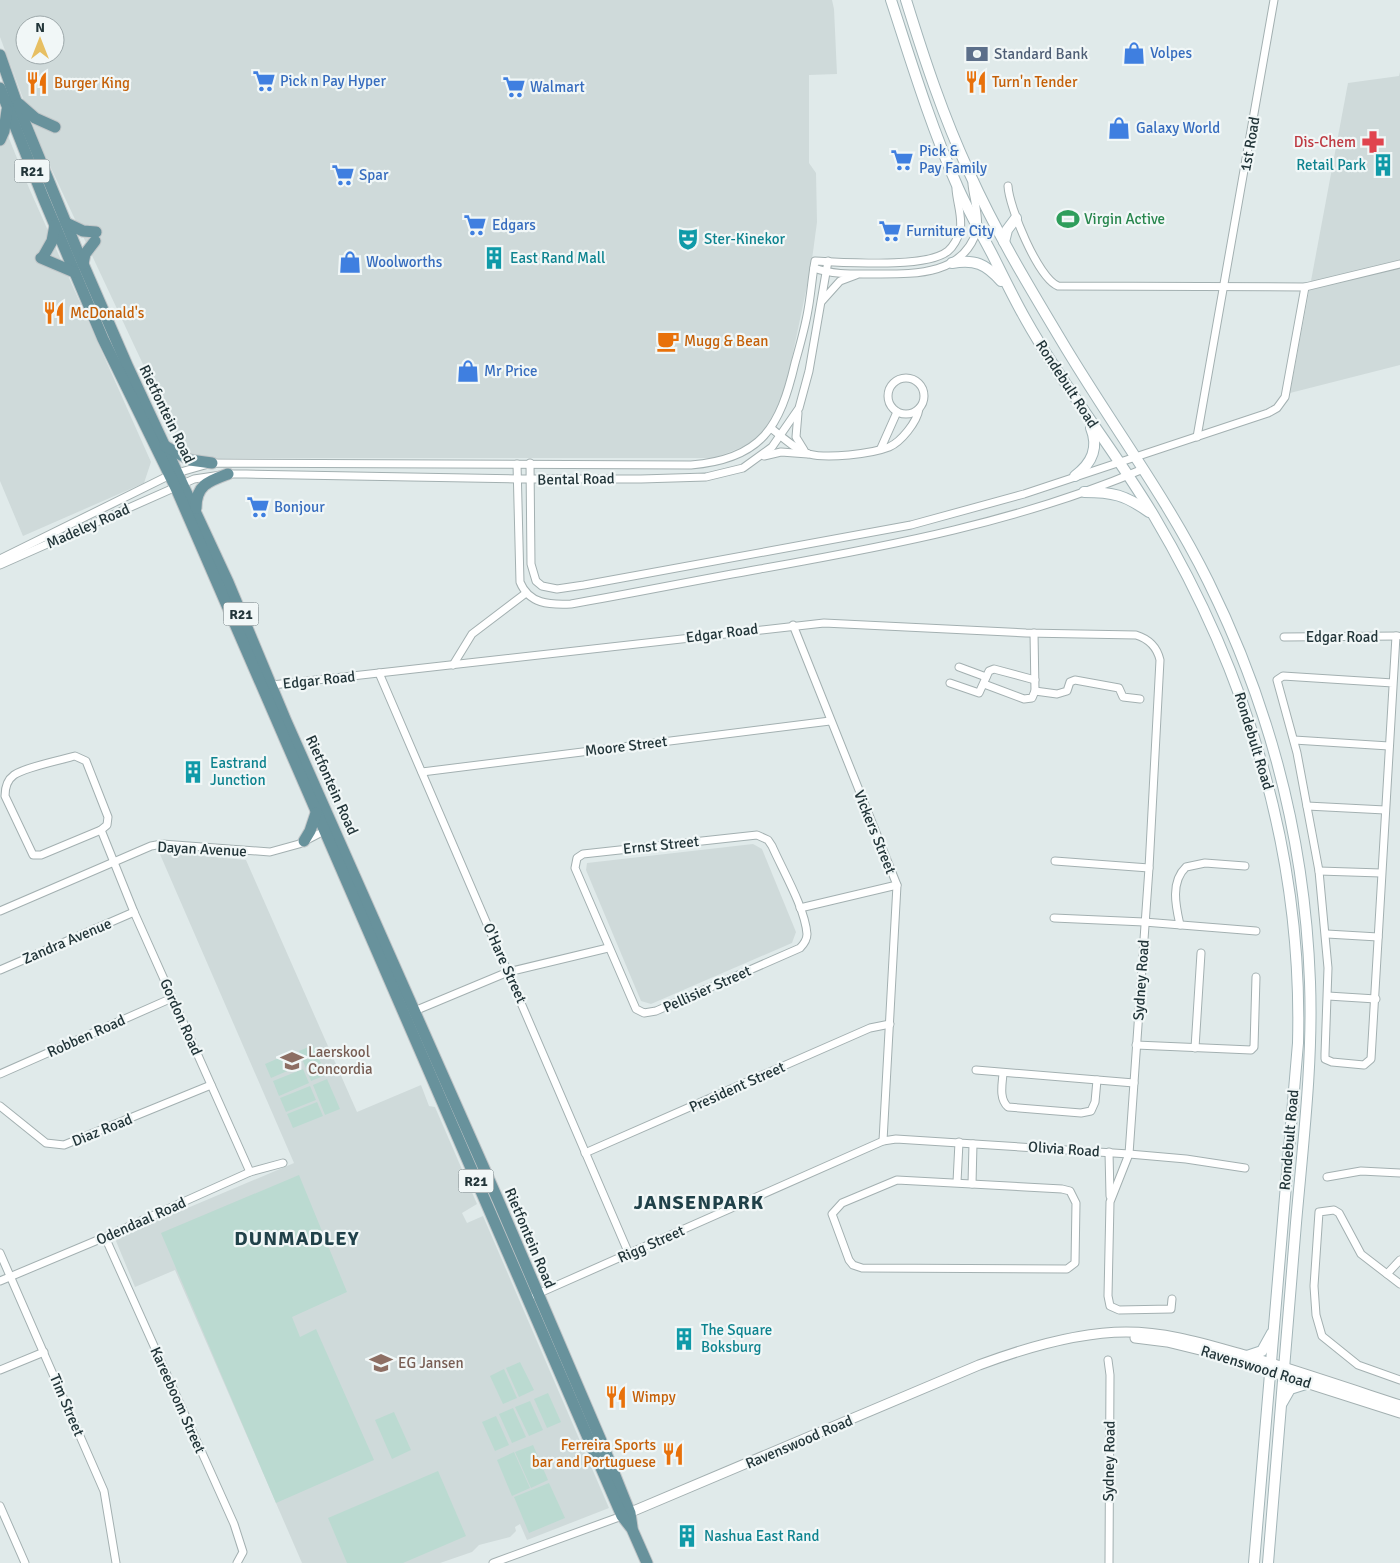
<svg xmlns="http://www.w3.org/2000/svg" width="1400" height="1563" viewBox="0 0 1400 1563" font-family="Signika,sans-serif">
  <rect width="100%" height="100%" fill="#e0eaea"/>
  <g fill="#cfdada" fill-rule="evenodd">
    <path d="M0,0H832L834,9L837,74L809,75V163L816,173L817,222L811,267L785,391L768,427L748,445L714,458H187L42,149L0,37ZM25,25H55V55H25Z"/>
    <polygon points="1400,72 1400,365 1290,393 1348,83 1399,76"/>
    <polygon points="0,116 29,188 151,462 144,483 23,536 0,481"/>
    <polygon points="753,844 762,849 796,932 792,943 651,1004 641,1001 586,870 587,863"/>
    <polygon points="159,852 246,860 357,1112 421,1085 429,1106 435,1107 477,1204 462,1213 467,1223 483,1216 609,1508 527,1540 520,1524 515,1527 516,1531 510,1537 479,1545 472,1552 440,1563 302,1563 175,1270 135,1287 116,1241 119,1237 294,1163"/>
  </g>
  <g fill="#bbdad1">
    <polygon points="313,1045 326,1075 311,1081 299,1051"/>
    <polygon points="295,1051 301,1065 271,1078 265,1064"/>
    <polygon points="303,1069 309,1083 279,1096 273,1081"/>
    <polygon points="327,1079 340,1109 325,1115 313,1085"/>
    <polygon points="310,1086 316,1100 286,1112 280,1098"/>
    <polygon points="317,1102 323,1116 293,1128 287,1114"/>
    <polygon points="299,1175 347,1292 292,1317 300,1337 316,1329 374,1460 276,1503 161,1233"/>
    <polygon points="520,1362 534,1390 519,1397 506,1368"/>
    <polygon points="504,1369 517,1398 503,1404 490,1376"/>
    <polygon points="548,1393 561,1422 547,1428 534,1399"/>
    <polygon points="530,1401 543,1430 529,1436 515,1407"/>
    <polygon points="513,1408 526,1437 512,1443 499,1414"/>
    <polygon points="394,1412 411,1450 392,1459 375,1420"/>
    <polygon points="496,1416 509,1445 495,1451 482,1422"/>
    <polygon points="533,1445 548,1480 531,1488 515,1452"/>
    <polygon points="514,1452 530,1488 512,1496 497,1460"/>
    <polygon points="438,1471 466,1536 403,1563 347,1563 328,1518"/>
    <polygon points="549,1483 565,1518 529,1533 514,1497"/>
  </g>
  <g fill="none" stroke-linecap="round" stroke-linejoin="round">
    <defs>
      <g id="minor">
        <path d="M1008,186C1009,207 1038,278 1058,286L1305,287L1400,264"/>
        <path d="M814,268C833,275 854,274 874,274C914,274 963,276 977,230C980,217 973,197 972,184"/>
        <polyline points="822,301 840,281 856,275"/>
        <circle cx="906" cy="396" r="18"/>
        <polyline points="798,413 796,437 804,450"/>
        <path d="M771,428C782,437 795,449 809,454C827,459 871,454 889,447C901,442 917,422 919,409"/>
        <polyline points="1197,437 1274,0"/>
        <polyline points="881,448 897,412"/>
        <polyline points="764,456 781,452 808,454"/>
        <polyline points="530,463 531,564 536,581 542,586 557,589 584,585 911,525 1024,494 1268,413 1277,408 1285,397 1305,287"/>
        <path d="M517,464L520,582C529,604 549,605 571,604C634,593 697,580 760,569C889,546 1022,521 1143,469"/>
        <path d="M0,559L170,475L212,463L691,465C762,459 780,427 795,363C800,345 805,328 808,310C811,294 812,277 815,261C844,262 926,269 948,251C953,247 958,238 960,231C963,218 957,203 956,189"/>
        <polyline points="0,565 194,479 228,474 246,474 517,479 641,479 706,477 743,468 772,447 799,408 809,371 828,261"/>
        <polyline points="793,625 897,885 883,1141"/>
        <polyline points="1284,637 1398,636"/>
        <polyline points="453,665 472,634 526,593"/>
        <polyline points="959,667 986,677"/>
        <polyline points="379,673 629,1254"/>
        <polyline points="950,683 979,693 989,671 994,669 1035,680"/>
        <polyline points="1393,683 1283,676 1277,680 1297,753 1319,871 1328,968 1325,1054 1325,1059 1332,1062 1364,1065 1371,1059 1396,636"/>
        <polyline points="984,684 1024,699 1032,698 1035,691 1034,633"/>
        <path d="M272,685L824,623L1026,633L1136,635C1149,639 1157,647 1160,660L1149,868L1129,1154L1110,1202L1108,1296L1110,1306L1119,1310L1171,1309L1172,1299"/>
        <polyline points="1035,691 1057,694 1067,691 1070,682 1075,680 1119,688 1123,697 1140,699"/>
        <polyline points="1294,740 1389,746"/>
        <path d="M75,756L86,761L108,817L107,825L101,830L41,855H33L5,796C5,788 7,780 14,775C25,767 61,760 75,756Z"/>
        <polyline points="422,772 830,721"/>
        <polyline points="1307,806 1385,810"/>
        <polyline points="101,830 134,912 250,1172"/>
        <path d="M757,835L768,840L772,846C783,871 805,908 807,934C807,940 804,944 800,948L656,1011L644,1013L636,1009L575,868L577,858L583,854Z"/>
        <polyline points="1055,861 1149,868"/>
        <polyline points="1319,871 1381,873"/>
        <polyline points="800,908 897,885"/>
        <polyline points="0,911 151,846 162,844 270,852 299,844 328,829"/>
        <polyline points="1054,918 1144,922 1256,931"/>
        <path d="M1180,925C1176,907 1170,882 1186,867L1205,863L1245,866"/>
        <polyline points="1327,934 1378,937"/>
        <polyline points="0,970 134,912"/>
        <polyline points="1328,996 1376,999"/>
        <polyline points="412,1012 508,972 608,948"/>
        <polyline points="1136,1045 1251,1050 1254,1047 1256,977"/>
        <polyline points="1195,1048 1201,953"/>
        <polyline points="976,1070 1134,1083"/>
        <polyline points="0,1074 172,998"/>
        <path d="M1003,1074C1002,1085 999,1099 1008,1107L1081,1113L1091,1111L1095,1102L1097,1080"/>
        <polyline points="0,1106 46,1143 64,1145 211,1085"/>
        <polyline points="1109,1152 1110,1196"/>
        <polyline points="585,1153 870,1028 890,1024"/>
        <polyline points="1327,1177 1361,1171 1400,1173"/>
        <polygon points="897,1180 1062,1189 1070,1191 1076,1203 1075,1263 1067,1269 862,1268 853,1265 849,1260 832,1214 842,1203"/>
        <polyline points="957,1182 959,1142"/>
        <polyline points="972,1184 973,1144"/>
        <polyline points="105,1237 234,1524 243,1552 237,1563"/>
        <polyline points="0,1253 104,1491 116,1563"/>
        <polyline points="1400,1260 1387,1274 1361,1254 1339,1213 1334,1210 1319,1212 1314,1286 1316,1315 1322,1336 1358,1365 1400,1380"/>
        <polyline points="1387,1274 1400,1284"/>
        <polyline points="0,1281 105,1237 250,1172 283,1163"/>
        <polyline points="535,1295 883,1141 896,1139 1129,1154 1186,1159 1245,1168"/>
        <polyline points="1108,1360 1110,1375 1109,1563"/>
        <polyline points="0,1370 44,1352"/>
        <polyline points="0,1506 25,1563"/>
        <polyline points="493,1563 622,1516"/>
      </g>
      <g id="tertiary">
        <polyline points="1135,1338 1167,1342 1212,1353 1400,1413"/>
        <path d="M624,1515L979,1365C1022,1349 1080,1332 1126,1332C1168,1332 1205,1344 1245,1355C1297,1371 1348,1388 1400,1405"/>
      </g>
      <g id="secondary">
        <path d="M891,0C911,61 930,124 956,183C966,207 980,231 992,254C1003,276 1014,299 1026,320C1064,388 1114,449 1154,516C1249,676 1303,856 1298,1043L1254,1563"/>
        <path d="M906,0C924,58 943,116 969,172C995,230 1028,285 1061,340C1109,421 1166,496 1208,581C1270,706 1305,842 1310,982C1313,1062 1303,1143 1296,1223C1287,1336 1277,1450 1268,1563"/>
        <polyline points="1004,242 1007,230 1016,218"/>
        <path d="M952,263C975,259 986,264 1001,281"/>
        <path d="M1075,476C1092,463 1099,448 1091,428"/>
        <path d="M1084,492C1113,492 1125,495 1149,512"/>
        <polyline points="1247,1356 1262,1351 1272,1333"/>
        <polyline points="1282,1403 1290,1389 1309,1383"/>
      </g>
      <g id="primary">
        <polyline points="0,55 16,101 77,250 127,365 228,582 286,721 498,1200 602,1443 630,1513 632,1527"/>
        <polyline points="0,88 43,197 103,339 176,488 622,1516 632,1529 647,1563"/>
        <polyline points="19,104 35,118 55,127"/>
        <polyline points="0,140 4,131 7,110"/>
        <polyline points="66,223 83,231 96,232"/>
        <polyline points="43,257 52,241 55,225"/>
        <polyline points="41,258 74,272"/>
        <polyline points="83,264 85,254 95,241"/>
        <polyline points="165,446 190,460 212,463"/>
        <path d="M196,508C196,485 209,481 228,474"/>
        <polyline points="304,841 310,831 316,813"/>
      </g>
    </defs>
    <use href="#minor" stroke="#a3b0b1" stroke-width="9"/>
    <use href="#tertiary" stroke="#a3b0b1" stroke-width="11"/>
    <use href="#secondary" stroke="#a3b5b8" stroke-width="12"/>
    <use href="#primary" stroke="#c1c6c8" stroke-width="13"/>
    <use href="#minor" stroke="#fff" stroke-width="7"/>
    <use href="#tertiary" stroke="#fff" stroke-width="9"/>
    <use href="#secondary" stroke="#fff" stroke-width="10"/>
    <use href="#primary" stroke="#68929c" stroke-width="11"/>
  </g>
  <defs>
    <symbol id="shop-bare" viewBox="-9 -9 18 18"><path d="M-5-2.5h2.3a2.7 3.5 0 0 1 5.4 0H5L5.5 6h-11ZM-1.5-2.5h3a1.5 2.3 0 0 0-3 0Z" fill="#3f7fe0" stroke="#f1f7f7" stroke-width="2.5" paint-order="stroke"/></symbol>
    <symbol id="bank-bare" viewBox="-9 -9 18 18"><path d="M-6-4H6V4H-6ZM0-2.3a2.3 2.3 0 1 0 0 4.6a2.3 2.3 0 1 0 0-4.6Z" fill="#5c6f8a" stroke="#f1f7f7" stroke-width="2.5" paint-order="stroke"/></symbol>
    <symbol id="supermarket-bare" viewBox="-9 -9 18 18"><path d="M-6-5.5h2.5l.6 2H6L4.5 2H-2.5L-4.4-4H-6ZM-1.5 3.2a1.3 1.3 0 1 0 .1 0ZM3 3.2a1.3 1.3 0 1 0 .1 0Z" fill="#3f7fe0" stroke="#f1f7f7" stroke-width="2.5" paint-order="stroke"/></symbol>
    <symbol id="restaurant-bare" viewBox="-9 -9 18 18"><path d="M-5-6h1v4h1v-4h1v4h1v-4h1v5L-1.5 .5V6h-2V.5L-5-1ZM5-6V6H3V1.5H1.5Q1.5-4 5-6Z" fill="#e8710a" stroke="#f1f7f7" stroke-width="2.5" paint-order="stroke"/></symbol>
    <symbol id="pharmacy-bare" viewBox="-9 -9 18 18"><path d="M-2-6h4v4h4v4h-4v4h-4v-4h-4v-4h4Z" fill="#e0444e" stroke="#f1f7f7" stroke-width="2.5" paint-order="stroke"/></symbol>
    <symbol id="building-bare" viewBox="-9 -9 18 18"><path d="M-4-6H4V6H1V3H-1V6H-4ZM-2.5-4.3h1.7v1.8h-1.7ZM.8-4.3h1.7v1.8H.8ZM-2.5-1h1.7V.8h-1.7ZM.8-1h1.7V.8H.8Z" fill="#0f9aa8" stroke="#f1f7f7" stroke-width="2.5" paint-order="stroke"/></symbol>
    <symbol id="stadium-bare" viewBox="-9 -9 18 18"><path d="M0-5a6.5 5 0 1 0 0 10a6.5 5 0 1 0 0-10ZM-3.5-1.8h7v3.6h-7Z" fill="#2e9e5b" stroke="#f1f7f7" stroke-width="2.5" paint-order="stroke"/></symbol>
    <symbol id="theatre-bare" viewBox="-9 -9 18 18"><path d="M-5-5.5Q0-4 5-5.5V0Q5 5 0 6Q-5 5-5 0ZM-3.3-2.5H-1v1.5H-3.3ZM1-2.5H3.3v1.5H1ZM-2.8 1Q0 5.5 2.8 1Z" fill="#0f9aa8" stroke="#f1f7f7" stroke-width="2.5" paint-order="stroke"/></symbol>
    <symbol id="cafe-bare" viewBox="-9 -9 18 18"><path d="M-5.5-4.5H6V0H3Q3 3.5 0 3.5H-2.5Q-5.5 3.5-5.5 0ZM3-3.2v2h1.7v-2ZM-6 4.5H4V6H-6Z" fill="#e8710a" stroke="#f1f7f7" stroke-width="2.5" paint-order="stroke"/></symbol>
    <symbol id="school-bare" viewBox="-9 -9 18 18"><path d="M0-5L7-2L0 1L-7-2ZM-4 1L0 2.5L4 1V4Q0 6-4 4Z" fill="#8d6e63" stroke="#f1f7f7" stroke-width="2.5" paint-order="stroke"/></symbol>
  </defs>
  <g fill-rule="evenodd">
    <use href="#shop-bare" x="1118" y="37" width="32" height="32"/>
    <use href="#bank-bare" x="961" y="38" width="32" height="32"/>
    <use href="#supermarket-bare" x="248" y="65" width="32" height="32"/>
    <use href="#restaurant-bare" x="960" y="66" width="32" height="32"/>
    <use href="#restaurant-bare" x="21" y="67" width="32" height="32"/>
    <use href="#supermarket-bare" x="498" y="71" width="32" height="32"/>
    <use href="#shop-bare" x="1103" y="112" width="32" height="32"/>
    <use href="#pharmacy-bare" x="1357" y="126" width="32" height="32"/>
    <use href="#supermarket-bare" x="886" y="144" width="32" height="32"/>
    <use href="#building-bare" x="1367" y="149" width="32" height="32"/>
    <use href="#supermarket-bare" x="327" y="159" width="32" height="32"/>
    <use href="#stadium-bare" x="1052" y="203" width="32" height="32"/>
    <use href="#supermarket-bare" x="459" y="209" width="32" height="32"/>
    <use href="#supermarket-bare" x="874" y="215" width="32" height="32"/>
    <use href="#theatre-bare" x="672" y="223" width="32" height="32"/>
    <use href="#building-bare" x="478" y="242" width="32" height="32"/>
    <use href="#shop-bare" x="334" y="246" width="32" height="32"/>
    <use href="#restaurant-bare" x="38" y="297" width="32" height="32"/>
    <use href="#cafe-bare" x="652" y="325" width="32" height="32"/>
    <use href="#shop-bare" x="452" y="355" width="32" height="32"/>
    <use href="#supermarket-bare" x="242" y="491" width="32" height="32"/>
    <use href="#building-bare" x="177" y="756" width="32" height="32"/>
    <use href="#school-bare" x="276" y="1045" width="32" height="32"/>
    <use href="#building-bare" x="668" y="1323" width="32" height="32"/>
    <use href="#school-bare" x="365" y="1347" width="32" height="32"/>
    <use href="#restaurant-bare" x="600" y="1381" width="32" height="32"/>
    <use href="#restaurant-bare" x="657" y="1438" width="32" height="32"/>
    <use href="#building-bare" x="671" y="1520" width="32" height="32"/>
  </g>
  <g text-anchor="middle" stroke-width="4.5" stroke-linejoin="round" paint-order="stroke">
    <g fill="#f1f7f7" stroke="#606f72" stroke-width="1">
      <rect x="14.5" y="159.5" width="35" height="23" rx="4"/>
      <rect x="223.5" y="602.5" width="35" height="23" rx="4"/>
      <rect x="458.5" y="1169.5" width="35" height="23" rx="4"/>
    </g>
    <g font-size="14" font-weight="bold" fill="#223539">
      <text x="32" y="176">R21</text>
      <text x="241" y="619">R21</text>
      <text x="476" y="1186">R21</text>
    </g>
    <g font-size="15" fill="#366cbe" stroke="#f1f7f7" text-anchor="start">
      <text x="1150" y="58">Volpes</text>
      <text x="280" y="86">Pick n Pay Hyper</text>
      <text x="530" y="92">Walmart</text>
      <text x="1136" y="133">Galaxy World</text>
      <text x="919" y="156">Pick &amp;<tspan x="919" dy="17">Pay Family</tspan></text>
      <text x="359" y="180">Spar</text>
      <text x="492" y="230">Edgars</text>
      <text x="906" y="236">Furniture City</text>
      <text x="366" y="267">Woolworths</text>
      <text x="484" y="376">Mr Price</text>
      <text x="274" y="512">Bonjour</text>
    </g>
    <g font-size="15" fill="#4e5e75" stroke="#f1f7f7" text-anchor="start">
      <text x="994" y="59">Standard Bank</text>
    </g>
    <g font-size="15" fill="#c56008" stroke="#f1f7f7" text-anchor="start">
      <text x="992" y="87">Turn'n Tender</text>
      <text x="54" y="88">Burger King</text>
      <text x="70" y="318">McDonald's</text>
      <text x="684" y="346">Mugg &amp; Bean</text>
      <text x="632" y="1402">Wimpy</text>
      <text x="656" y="1450" text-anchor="end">Ferreira Sports<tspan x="656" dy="17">bar and Portuguese</tspan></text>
    </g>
    <g font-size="15" fill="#be3a42" stroke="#f1f7f7" text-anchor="end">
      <text x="1356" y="147">Dis-Chem</text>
    </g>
    <g font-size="15" fill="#223539" stroke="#f1f7f7">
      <text transform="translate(1250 144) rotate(-80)" y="5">1st Road</text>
      <text transform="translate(1067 384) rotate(57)" y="5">Rondebult Road</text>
      <text transform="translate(167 414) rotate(64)" y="5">Rietfontein Road</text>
      <text transform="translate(576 479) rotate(-1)" y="5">Bental Road</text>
      <text transform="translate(88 526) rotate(-24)" y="5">Madeley Road</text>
      <text transform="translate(722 633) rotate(-7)" y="5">Edgar Road</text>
      <text x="1342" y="642">Edgar Road</text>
      <text transform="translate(319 680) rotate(-6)" y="5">Edgar Road</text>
      <text transform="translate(1254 741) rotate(73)" y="5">Rondebult Road</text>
      <text transform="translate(626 746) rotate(-7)" y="5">Moore Street</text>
      <text transform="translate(332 785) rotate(66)" y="5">Rietfontein Road</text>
      <text transform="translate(875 832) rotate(68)" y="5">Vickers Street</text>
      <text transform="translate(661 845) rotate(-6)" y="5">Ernst Street</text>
      <text transform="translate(202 849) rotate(3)" y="5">Dayan Avenue</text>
      <text transform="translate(67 941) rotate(-23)" y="5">Zandra Avenue</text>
      <text transform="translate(505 963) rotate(66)" y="5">O'Hare Street</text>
      <text transform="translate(1141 980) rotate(-86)" y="5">Sydney Road</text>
      <text transform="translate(707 989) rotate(-24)" y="5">Pellisier Street</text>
      <text transform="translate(181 1017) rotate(66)" y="5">Gordon Road</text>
      <text transform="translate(86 1036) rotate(-24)" y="5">Robben Road</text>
      <text transform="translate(737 1087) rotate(-24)" y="5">President Street</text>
      <text transform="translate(102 1130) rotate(-22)" y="5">Diaz Road</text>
      <text transform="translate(1289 1140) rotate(-85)" y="5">Rondebult Road</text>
      <text transform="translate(1064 1149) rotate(4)" y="5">Olivia Road</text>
      <text transform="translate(141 1221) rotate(-24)" y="5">Odendaal Road</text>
      <text transform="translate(530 1238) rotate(67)" y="5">Rietfontein Road</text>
      <text transform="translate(651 1244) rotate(-24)" y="5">Rigg Street</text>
      <text transform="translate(1256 1367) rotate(17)" y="5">Ravenswood Road</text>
      <text transform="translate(178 1400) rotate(66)" y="5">Kareeboom Street</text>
      <text transform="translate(67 1405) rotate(67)" y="5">Tim Street</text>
      <text transform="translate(799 1442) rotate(-23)" y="5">Ravenswood Road</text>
      <text transform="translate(1109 1461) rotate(-89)" y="5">Sydney Road</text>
    </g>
    <g font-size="15" fill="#0d838f" stroke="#f1f7f7" text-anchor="start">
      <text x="1366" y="170" text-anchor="end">Retail Park</text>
      <text x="704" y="244">Ster-Kinekor</text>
      <text x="510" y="263">East Rand Mall</text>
      <text x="210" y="768">Eastrand<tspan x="210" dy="17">Junction</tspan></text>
      <text x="701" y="1335">The Square<tspan x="701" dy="17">Boksburg</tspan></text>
      <text x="704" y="1541">Nashua East Rand</text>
    </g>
    <g font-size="15" fill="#27864d" stroke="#f1f7f7" text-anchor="start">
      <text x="1084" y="224">Virgin Active</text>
    </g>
    <g font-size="15" fill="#785e54" stroke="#f1f7f7" text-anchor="start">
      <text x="308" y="1057">Laerskool<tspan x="308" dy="17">Concordia</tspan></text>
      <text x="398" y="1368">EG Jansen</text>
    </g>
    <g font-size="20" font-weight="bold" letter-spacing="1" fill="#204149" stroke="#f1f7f7">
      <text x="699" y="1209">JANSENPARK</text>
      <text x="297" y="1245">DUNMADLEY</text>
    </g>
  </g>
  <g transform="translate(40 40)"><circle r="24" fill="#f1f7f7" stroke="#9ea9ab"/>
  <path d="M0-4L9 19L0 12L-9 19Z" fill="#e7bf62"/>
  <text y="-8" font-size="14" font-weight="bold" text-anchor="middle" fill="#223539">N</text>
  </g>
</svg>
